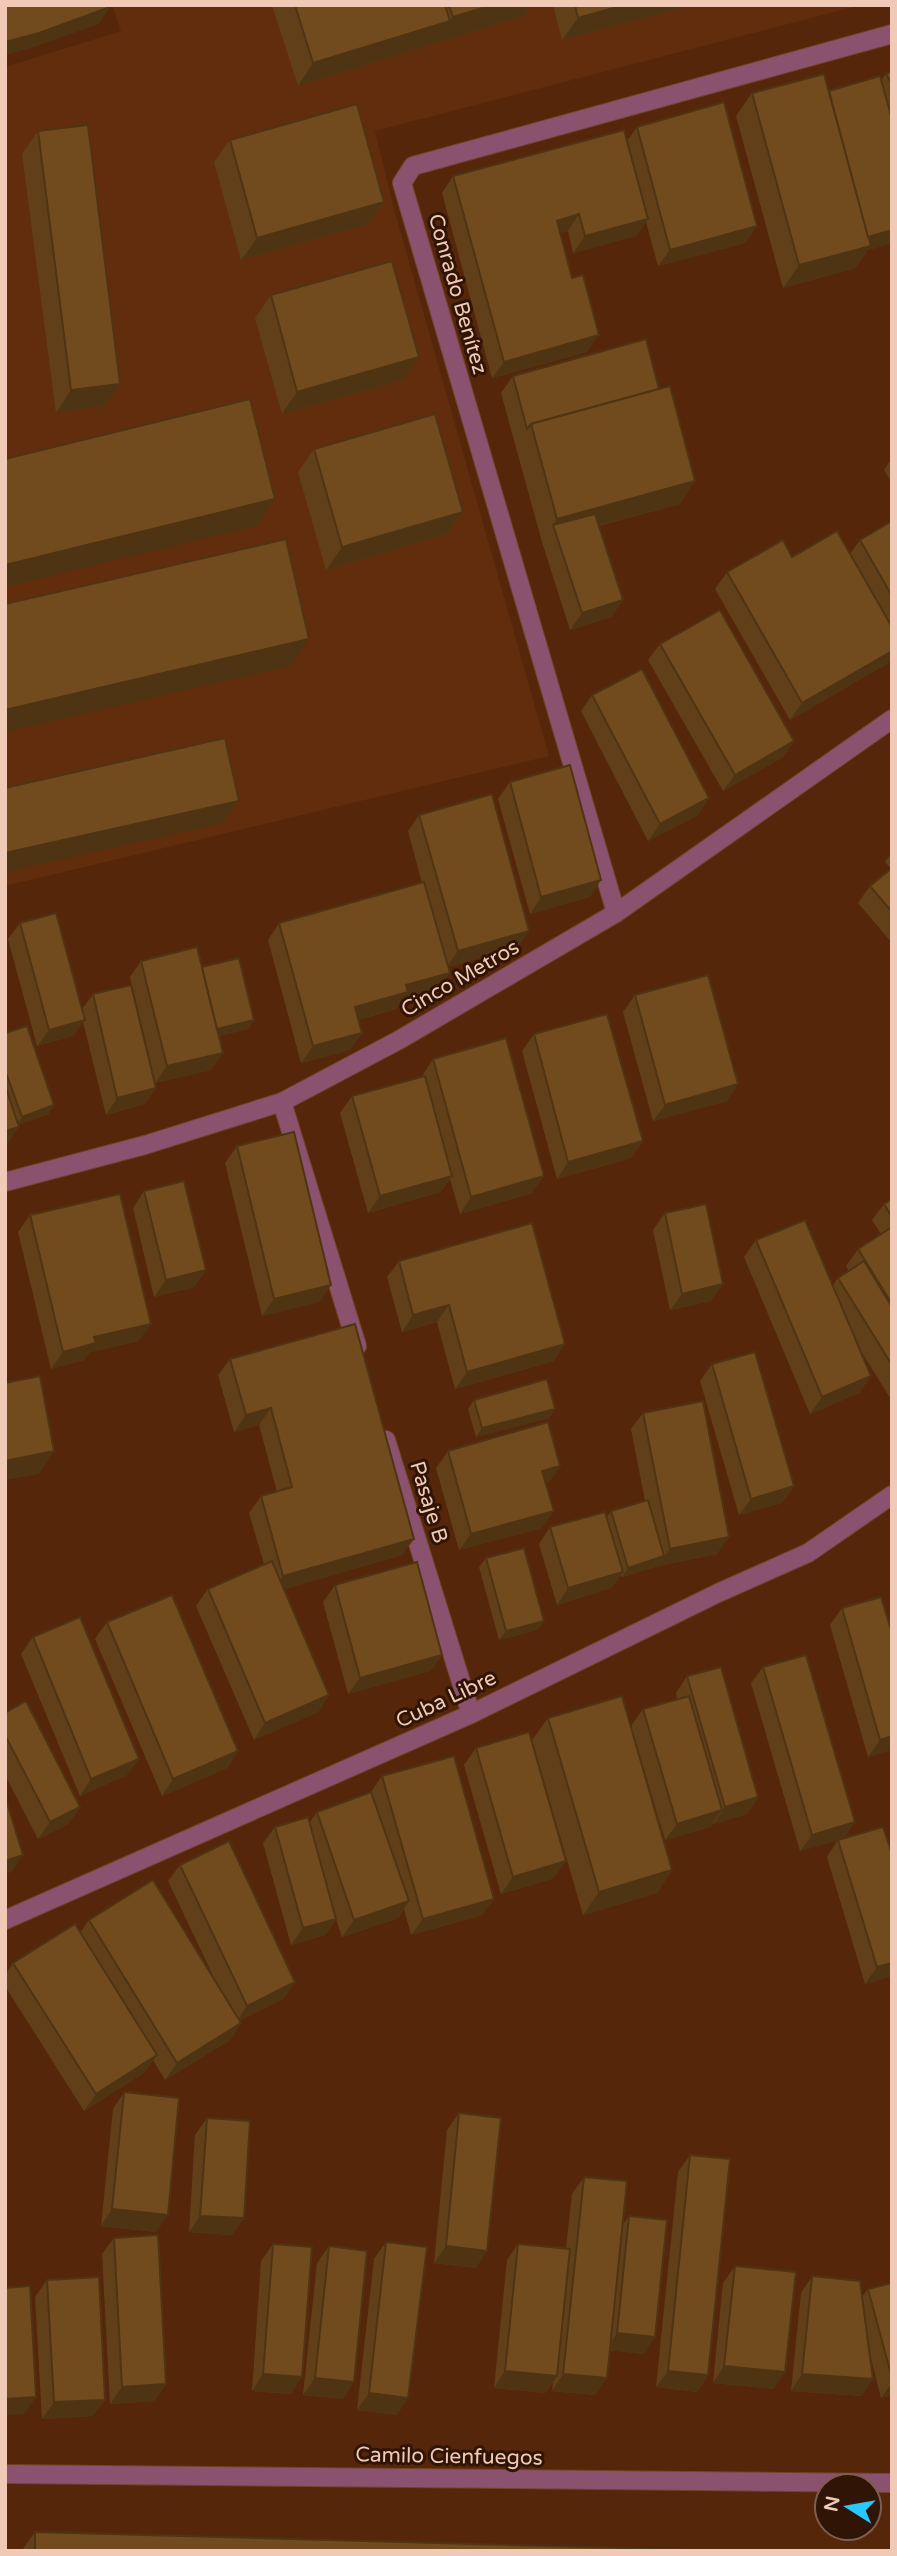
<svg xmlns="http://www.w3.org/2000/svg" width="897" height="2556" viewBox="0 0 897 2556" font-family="'Varela Round',sans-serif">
  <rect width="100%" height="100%" fill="#56260a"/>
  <polygon fill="#622d0c" points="112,5 861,5 375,131 394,209 549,756 5,886 5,67 121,31"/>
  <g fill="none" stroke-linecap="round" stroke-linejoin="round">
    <defs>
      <g id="street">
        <polyline points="616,913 402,183 413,166 892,34"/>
        <polyline points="282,1102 357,1346"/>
        <polyline points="5,1182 145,1145 282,1102 399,1040 616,913 892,719"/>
        <polyline points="386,1440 471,1714"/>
        <polyline points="5,1920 471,1714 718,1593 808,1553 892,1495"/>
        <polyline points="5,2474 892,2483"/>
      </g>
    </defs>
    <use href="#street" stroke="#724429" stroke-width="20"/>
    <use href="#street" stroke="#8a526f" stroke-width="18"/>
  </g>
  <g fill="#614019">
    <polygon points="272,5 531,5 524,16 298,86"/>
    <polygon points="553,5 693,5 562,40"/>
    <polygon points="892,71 892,243 868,250 855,268 783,288 736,116 752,93 829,91 881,80 886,74"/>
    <polygon points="637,127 745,243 658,266 646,222 636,236 573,253 568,231 560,233 587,352 492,378 442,193 453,176 627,141"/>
    <polygon points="38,131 120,384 105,406 56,413 22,154"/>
    <polygon points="230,140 384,202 368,224 241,260 214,162"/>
    <polygon points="271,295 403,380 282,414 255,318"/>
    <polygon points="513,376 680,504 599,526 623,600 611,617 570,630 542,542 501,393"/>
    <polygon points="314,449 463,512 447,534 326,570 298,472"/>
    <polygon points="892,458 892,484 884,470"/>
    <polygon points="892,521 892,660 890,662 790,720 715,589 727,572 792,557 850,554 860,540"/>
    <polygon points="660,644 794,741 783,757 723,791 648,660"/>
    <polygon points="592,695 698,815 648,841 581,711"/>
    <polygon points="510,782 590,897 530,914 498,799"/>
    <polygon points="419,815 518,947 449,967 438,989 402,1000 396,1009 358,1020 350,1050 301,1063 268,940 279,923 422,883 408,831"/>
    <polygon points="892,852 892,943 858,903 870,886 891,869 885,862"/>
    <polygon points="20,923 82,1009 93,994 149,1056 130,977 141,961 202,967 254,1020 248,1029 219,1036 211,1070 155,1083 145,1104 106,1115 83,1022 73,1036 37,1046 8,939"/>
    <polygon points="635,995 727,1101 653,1121 623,1012"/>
    <polygon points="5,1033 54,1105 48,1114 18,1125 7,1144 5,1144"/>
    <polygon points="534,1034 631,1158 557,1179 522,1051"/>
    <polygon points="433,1059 532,1193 460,1214 450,1179 440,1192 368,1213 340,1113 352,1096 422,1076"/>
    <polygon points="237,1146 319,1302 262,1316 225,1163"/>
    <polygon points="144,1191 206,1270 194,1287 154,1297 133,1208"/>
    <polygon points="892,1199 892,1401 859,1348 871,1376 859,1393 810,1414 744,1257 756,1240 833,1285 838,1278 849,1271 846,1266 858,1249 881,1234 872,1220 884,1204"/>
    <polygon points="665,1213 711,1301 670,1310 653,1230"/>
    <polygon points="30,1215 139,1341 90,1352 84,1360 51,1369 18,1232"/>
    <polygon points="399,1261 554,1361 455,1389 437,1322 402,1332 387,1277"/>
    <polygon points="230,1359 402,1555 284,1589 329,1695 318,1712 254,1740 196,1606 208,1589 264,1564 249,1513 261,1496 277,1492 259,1425 234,1432 218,1375"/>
    <polygon points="712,1364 794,1486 782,1503 739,1515 700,1381"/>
    <polygon points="474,1400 555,1409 549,1418 476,1437 468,1409"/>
    <polygon points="643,1413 717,1554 658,1566 622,1577 621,1575 611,1588 557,1605 539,1544 550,1527 607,1517 611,1511 645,1501 631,1429"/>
    <polygon points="448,1451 560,1466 548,1483 546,1483 542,1528 459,1550 436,1468"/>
    <polygon points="486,1558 544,1621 537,1630 499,1640 479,1567"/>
    <polygon points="335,1585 442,1655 430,1671 348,1694 323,1602"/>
    <polygon points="842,1608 892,1633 892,1750 868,1757 830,1625"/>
    <polygon points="107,1622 238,1751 227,1768 162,1796 95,1639"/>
    <polygon points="33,1637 127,1775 80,1796 21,1654"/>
    <polygon points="763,1667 855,1822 843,1839 892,1976 865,1984 827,1857 838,1840 800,1851 751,1683"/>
    <polygon points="687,1676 758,1797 747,1814 713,1824 713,1823 710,1827 665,1840 631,1726 643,1709 677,1699 676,1693"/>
    <polygon points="5,1713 80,1807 68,1824 38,1839 5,1775"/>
    <polygon points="548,1718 672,1870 657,1893 583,1915 532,1740"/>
    <polygon points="476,1748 554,1878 501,1894 464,1765"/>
    <polygon points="382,1776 482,1915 411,1935 404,1909 398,1918 342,1937 336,1919 325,1935 291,1945 263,1843 275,1827 310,1822 317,1812 371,1792"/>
    <polygon points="180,1865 295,1982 283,1999 239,2020 241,2023 230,2040 165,2080 153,2060 145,2072 84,2111 5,1986 5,1975 13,1963 80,1933 89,1920 216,1982 168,1881"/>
    <polygon points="124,2092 156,2232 101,2226 113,2109"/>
    <polygon points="459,2113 476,2268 434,2263 447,2130"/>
    <polygon points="207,2118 232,2235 189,2232 195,2135"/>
    <polygon points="690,2155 708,2375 697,2392 656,2387 678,2172"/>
    <polygon points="584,2177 622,2226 629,2216 644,2354 610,2350 595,2395 552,2391 553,2382 545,2393 494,2388 507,2260 518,2244 566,2248 572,2194"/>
    <polygon points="114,2238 166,2384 154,2401 110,2404 102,2254"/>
    <polygon points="386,2242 397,2415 357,2410 374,2259"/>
    <polygon points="273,2244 291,2394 252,2391 261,2261"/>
    <polygon points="329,2246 343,2399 303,2395 317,2263"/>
    <polygon points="735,2266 774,2389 713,2383 723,2283"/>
    <polygon points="812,2276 862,2297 868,2289 892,2283 892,2395 881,2398 871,2358 862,2396 791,2391 801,2293"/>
    <polygon points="47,2280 93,2416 42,2419 35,2297"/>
    <polygon points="35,2532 730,2551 23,2551 23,2549"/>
  </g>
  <g fill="#4f3414">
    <polygon points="492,5 531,5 524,16 298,86 313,63 450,21 453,17"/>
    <polygon points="624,5 693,5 562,40 578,18"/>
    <polygon points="110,7 99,24 28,49 5,55 5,42"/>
    <polygon points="384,202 368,224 241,260 257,238"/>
    <polygon points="579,214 568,231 545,238 557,221"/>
    <polygon points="648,219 636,236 573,253 585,236"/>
    <polygon points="757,226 745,243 658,266 670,250"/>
    <polygon points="892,230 892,243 868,250 855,268 783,288 799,265 863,238"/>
    <polygon points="599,335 587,352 492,378 504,362"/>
    <polygon points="419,357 403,380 282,414 297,392"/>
    <polygon points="120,384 105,406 56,413 71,390"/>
    <polygon points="695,481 680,504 557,537 553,525 557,519"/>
    <polygon points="275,499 256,526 5,587 5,565"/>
    <polygon points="463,512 447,534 326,570 342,547"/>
    <polygon points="623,600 611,617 570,630 582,613"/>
    <polygon points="309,639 290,666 5,732 5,710"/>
    <polygon points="892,651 892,660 890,662 790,720 802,703"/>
    <polygon points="794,741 783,757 723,791 735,775"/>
    <polygon points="709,798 698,815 648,841 660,824"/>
    <polygon points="239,801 223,823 5,872 5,853"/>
    <polygon points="601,880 590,897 530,914 541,897"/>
    <polygon points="529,931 518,947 446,968 458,951"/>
    <polygon points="450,973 438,989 402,1000 396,1009 343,1024 355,1007 406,985"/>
    <polygon points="85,1020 73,1036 37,1046 49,1030"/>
    <polygon points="254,1020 248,1029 203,1040 210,1031"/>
    <polygon points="362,1033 350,1050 301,1063 313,1046"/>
    <polygon points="223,1053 211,1070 155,1083 167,1066"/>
    <polygon points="738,1084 727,1101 653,1121 665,1105"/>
    <polygon points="156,1088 145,1104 106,1115 117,1098"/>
    <polygon points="54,1105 48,1114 15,1126 22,1117"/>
    <polygon points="19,1127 7,1144 5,1144 5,1131"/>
    <polygon points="643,1141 631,1158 557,1179 568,1162"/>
    <polygon points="452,1176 440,1192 368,1213 380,1196"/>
    <polygon points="544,1176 532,1193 460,1214 471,1197"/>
    <polygon points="206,1270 194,1287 154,1297 166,1280"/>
    <polygon points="723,1284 711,1301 670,1310 682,1294"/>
    <polygon points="331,1285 319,1302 262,1316 274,1299"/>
    <polygon points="449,1305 437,1322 402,1332 413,1315"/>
    <polygon points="151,1324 139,1341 90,1352 84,1360 51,1369 63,1352 94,1337"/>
    <polygon points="565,1344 554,1361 455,1389 467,1372"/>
    <polygon points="871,1376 859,1393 810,1414 822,1397"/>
    <polygon points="271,1408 259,1425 234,1432 246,1415"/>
    <polygon points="555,1409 549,1418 476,1437 482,1428"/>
    <polygon points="54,1451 39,1474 5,1480 5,1461"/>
    <polygon points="560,1466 548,1483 531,1488 542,1471"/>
    <polygon points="794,1486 782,1503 739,1515 751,1499"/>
    <polygon points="554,1511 542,1528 459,1550 471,1534"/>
    <polygon points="729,1537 717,1554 658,1566 622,1577 628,1568 664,1556 670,1549"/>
    <polygon points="414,1539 402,1555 272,1593 283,1576"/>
    <polygon points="623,1572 611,1588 557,1605 568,1588"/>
    <polygon points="544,1621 537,1630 499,1640 506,1631"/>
    <polygon points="442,1655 430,1671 348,1694 360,1678"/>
    <polygon points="329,1695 318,1712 254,1740 265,1723"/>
    <polygon points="892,1736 892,1750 868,1757 880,1740"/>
    <polygon points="238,1751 227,1768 162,1796 173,1779"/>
    <polygon points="139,1759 127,1775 80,1796 91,1779"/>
    <polygon points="758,1797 747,1814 713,1824 725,1807"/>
    <polygon points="80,1807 68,1824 38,1839 50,1822"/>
    <polygon points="722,1810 710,1827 665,1840 677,1824"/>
    <polygon points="855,1822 843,1839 800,1851 812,1835"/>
    <polygon points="23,1855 12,1872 5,1874 5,1861"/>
    <polygon points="566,1861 554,1878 501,1894 513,1877"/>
    <polygon points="672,1870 657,1893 583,1915 599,1892"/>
    <polygon points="494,1899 482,1915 411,1935 423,1919"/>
    <polygon points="409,1901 398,1918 342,1937 354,1920"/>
    <polygon points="336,1919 325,1935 291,1945 303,1928"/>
    <polygon points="892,1963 892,1976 865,1984 877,1967"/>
    <polygon points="295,1982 283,1999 235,2023 247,2006"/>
    <polygon points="241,2023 230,2040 165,2080 177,2063"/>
    <polygon points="157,2055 145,2072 84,2111 96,2094"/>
    <polygon points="112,2209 168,2215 156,2232 101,2226"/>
    <polygon points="200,2216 244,2218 232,2235 189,2232"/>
    <polygon points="446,2246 487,2251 476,2268 434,2263"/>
    <polygon points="617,2333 655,2337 644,2354 606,2350"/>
    <polygon points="724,2366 785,2372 774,2389 713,2383"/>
    <polygon points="505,2371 557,2376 545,2393 494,2388"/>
    <polygon points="668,2371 708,2375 697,2392 656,2387"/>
    <polygon points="263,2374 302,2377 291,2394 252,2391"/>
    <polygon points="563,2374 607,2378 595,2395 552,2391"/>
    <polygon points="802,2374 873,2379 862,2396 791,2391"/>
    <polygon points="315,2378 354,2382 343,2399 303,2395"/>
    <polygon points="892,2383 892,2395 881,2398"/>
    <polygon points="166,2384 154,2401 110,2404 122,2387"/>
    <polygon points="369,2393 408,2398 397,2415 357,2410"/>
    <polygon points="36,2397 24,2414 5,2415 5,2399"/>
    <polygon points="105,2400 93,2416 42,2419 54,2402"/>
  </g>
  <g fill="#714b1d" stroke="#4f3414" stroke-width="2">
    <polygon points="5,5 110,5 110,7 39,33 5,42"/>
    <polygon points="295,5 445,5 450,21 313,63"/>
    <polygon points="449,5 492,5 453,17"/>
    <polygon points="575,5 624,5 578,18"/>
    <polygon points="892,71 892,84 886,74"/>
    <polygon points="824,74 871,246 799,265 752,93"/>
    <polygon points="880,76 892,119 892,230 868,237 829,91"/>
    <polygon points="724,102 757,226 670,250 637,127"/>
    <polygon points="357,104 384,202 257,238 230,140"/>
    <polygon points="88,125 120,384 71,390 38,131"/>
    <polygon points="624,130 648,219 585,236 579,214 557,221 572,278 583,275 599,335 504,362 453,176"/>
    <polygon points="392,261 419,357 297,392 271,295"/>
    <polygon points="646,339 659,389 531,424 527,429 513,376"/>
    <polygon points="670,386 695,481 557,519 531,424"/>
    <polygon points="250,399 275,499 5,565 5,459"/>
    <polygon points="435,414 463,512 342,547 314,449"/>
    <polygon points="595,514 623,600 582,613 553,525"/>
    <polygon points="892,521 892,596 860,540"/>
    <polygon points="837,531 892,627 892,651 802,703 727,572 783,540 792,557"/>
    <polygon points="286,539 309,639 5,710 5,604"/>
    <polygon points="720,610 794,741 735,775 660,644"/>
    <polygon points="642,669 709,798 660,824 592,695"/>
    <polygon points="225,738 239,801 5,853 5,788"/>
    <polygon points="570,765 601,880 541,897 510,782"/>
    <polygon points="492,794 529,931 458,951 419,815"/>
    <polygon points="892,868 892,912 870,886"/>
    <polygon points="424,882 450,973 406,985 408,992 355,1007 362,1033 313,1046 279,923"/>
    <polygon points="56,913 85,1020 49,1030 20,923"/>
    <polygon points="197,947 223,1053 167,1066 141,961"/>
    <polygon points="239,958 254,1020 217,1029 202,967"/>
    <polygon points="708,975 738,1084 665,1105 635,995"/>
    <polygon points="131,985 156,1088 117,1098 93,994"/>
    <polygon points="607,1014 643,1141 568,1162 534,1034"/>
    <polygon points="27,1026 54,1105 22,1117 5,1070 5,1033"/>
    <polygon points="506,1038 544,1176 471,1197 433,1059"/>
    <polygon points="425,1076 452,1176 380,1196 352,1096"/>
    <polygon points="5,1085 19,1127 5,1131"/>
    <polygon points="294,1132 331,1285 274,1299 237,1146"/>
    <polygon points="184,1181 206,1270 166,1280 144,1191"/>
    <polygon points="120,1194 151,1324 94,1337 96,1343 63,1352 30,1215"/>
    <polygon points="892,1199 892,1217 884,1204"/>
    <polygon points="706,1204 723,1284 682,1294 665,1213"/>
    <polygon points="805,1220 871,1376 822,1397 756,1240"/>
    <polygon points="532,1223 565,1344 467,1372 449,1305 413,1315 399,1261"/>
    <polygon points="892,1227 892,1304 858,1249"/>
    <polygon points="864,1261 892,1307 892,1365 838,1278"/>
    <polygon points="355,1324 414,1539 283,1576 261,1496 292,1487 271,1408 246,1415 230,1359"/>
    <polygon points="755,1352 794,1486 751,1499 712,1364"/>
    <polygon points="40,1376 54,1451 5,1461 5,1383"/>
    <polygon points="547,1379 555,1409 482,1428 474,1400"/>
    <polygon points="703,1401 729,1537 670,1549 643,1413"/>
    <polygon points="548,1422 560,1466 542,1471 554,1511 471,1534 448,1451"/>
    <polygon points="648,1500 664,1556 628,1568 611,1511"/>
    <polygon points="605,1512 623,1572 568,1588 550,1527"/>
    <polygon points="524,1548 544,1621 506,1631 486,1558"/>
    <polygon points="272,1561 329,1695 265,1723 208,1589"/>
    <polygon points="417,1562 442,1655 360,1678 335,1585"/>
    <polygon points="172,1595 238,1751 173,1779 107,1622"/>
    <polygon points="881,1597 892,1633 892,1736 880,1740 842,1608"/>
    <polygon points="80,1617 139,1759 91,1779 33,1637"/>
    <polygon points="806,1655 855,1822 812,1835 763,1667"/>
    <polygon points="721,1667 758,1797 725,1807 687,1676"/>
    <polygon points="622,1696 672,1870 599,1892 548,1718"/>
    <polygon points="689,1696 722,1810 677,1824 643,1709"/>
    <polygon points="26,1701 80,1807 50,1822 5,1735 5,1713"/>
    <polygon points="529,1732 566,1861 513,1877 476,1748"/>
    <polygon points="454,1756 494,1899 423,1919 382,1776"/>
    <polygon points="371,1792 409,1901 354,1920 317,1812"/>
    <polygon points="5,1796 23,1855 5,1861"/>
    <polygon points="308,1817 336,1919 303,1928 275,1827"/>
    <polygon points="883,1827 892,1854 892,1963 877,1967 838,1840"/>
    <polygon points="229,1841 295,1982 247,2006 180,1865"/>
    <polygon points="153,1880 241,2023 177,2063 89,1920"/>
    <polygon points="75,1924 157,2055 96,2094 13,1963"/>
    <polygon points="124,2092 179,2098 168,2215 112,2209"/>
    <polygon points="459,2113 501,2118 487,2251 446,2246"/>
    <polygon points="207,2118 250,2121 244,2218 200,2216"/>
    <polygon points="690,2155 730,2159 708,2375 668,2371"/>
    <polygon points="584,2177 627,2181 607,2378 563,2374"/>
    <polygon points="629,2216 667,2220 655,2337 617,2333"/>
    <polygon points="158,2235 166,2384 122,2387 114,2238"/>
    <polygon points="386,2242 427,2247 408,2398 369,2393"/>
    <polygon points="273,2244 312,2247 302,2377 263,2374"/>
    <polygon points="518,2244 570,2249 557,2376 505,2371"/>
    <polygon points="329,2246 367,2251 354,2382 315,2378"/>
    <polygon points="735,2266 796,2272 785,2372 724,2366"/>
    <polygon points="812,2276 860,2281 873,2379 802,2374"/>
    <polygon points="99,2277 105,2400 54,2402 47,2280"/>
    <polygon points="892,2283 892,2378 868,2289"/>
    <polygon points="30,2286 36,2397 5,2399 5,2288"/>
    <polygon points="35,2532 730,2551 35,2551"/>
  </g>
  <g text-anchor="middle" stroke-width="6" stroke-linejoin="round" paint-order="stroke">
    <g font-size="21" fill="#f0cab7" stroke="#301506">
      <text transform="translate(458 294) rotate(74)" y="7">Conrado Benítez</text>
      <text transform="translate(460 978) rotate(-30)" y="7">Cinco Metros</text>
      <text transform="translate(429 1502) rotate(73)" y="7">Pasaje B</text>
      <text transform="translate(446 1699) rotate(-25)" y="7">Cuba Libre</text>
      <text transform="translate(449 2456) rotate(1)" y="7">Camilo Cienfuegos</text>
    </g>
  </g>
  <rect width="897" height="2556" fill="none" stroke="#f0cab7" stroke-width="14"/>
  <g transform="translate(848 2507) rotate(281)"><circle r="33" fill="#301506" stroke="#7d5d4d" stroke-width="2"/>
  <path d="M0-5L12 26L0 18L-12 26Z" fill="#29c8ff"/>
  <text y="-10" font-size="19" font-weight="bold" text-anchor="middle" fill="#f0cab7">N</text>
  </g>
</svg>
